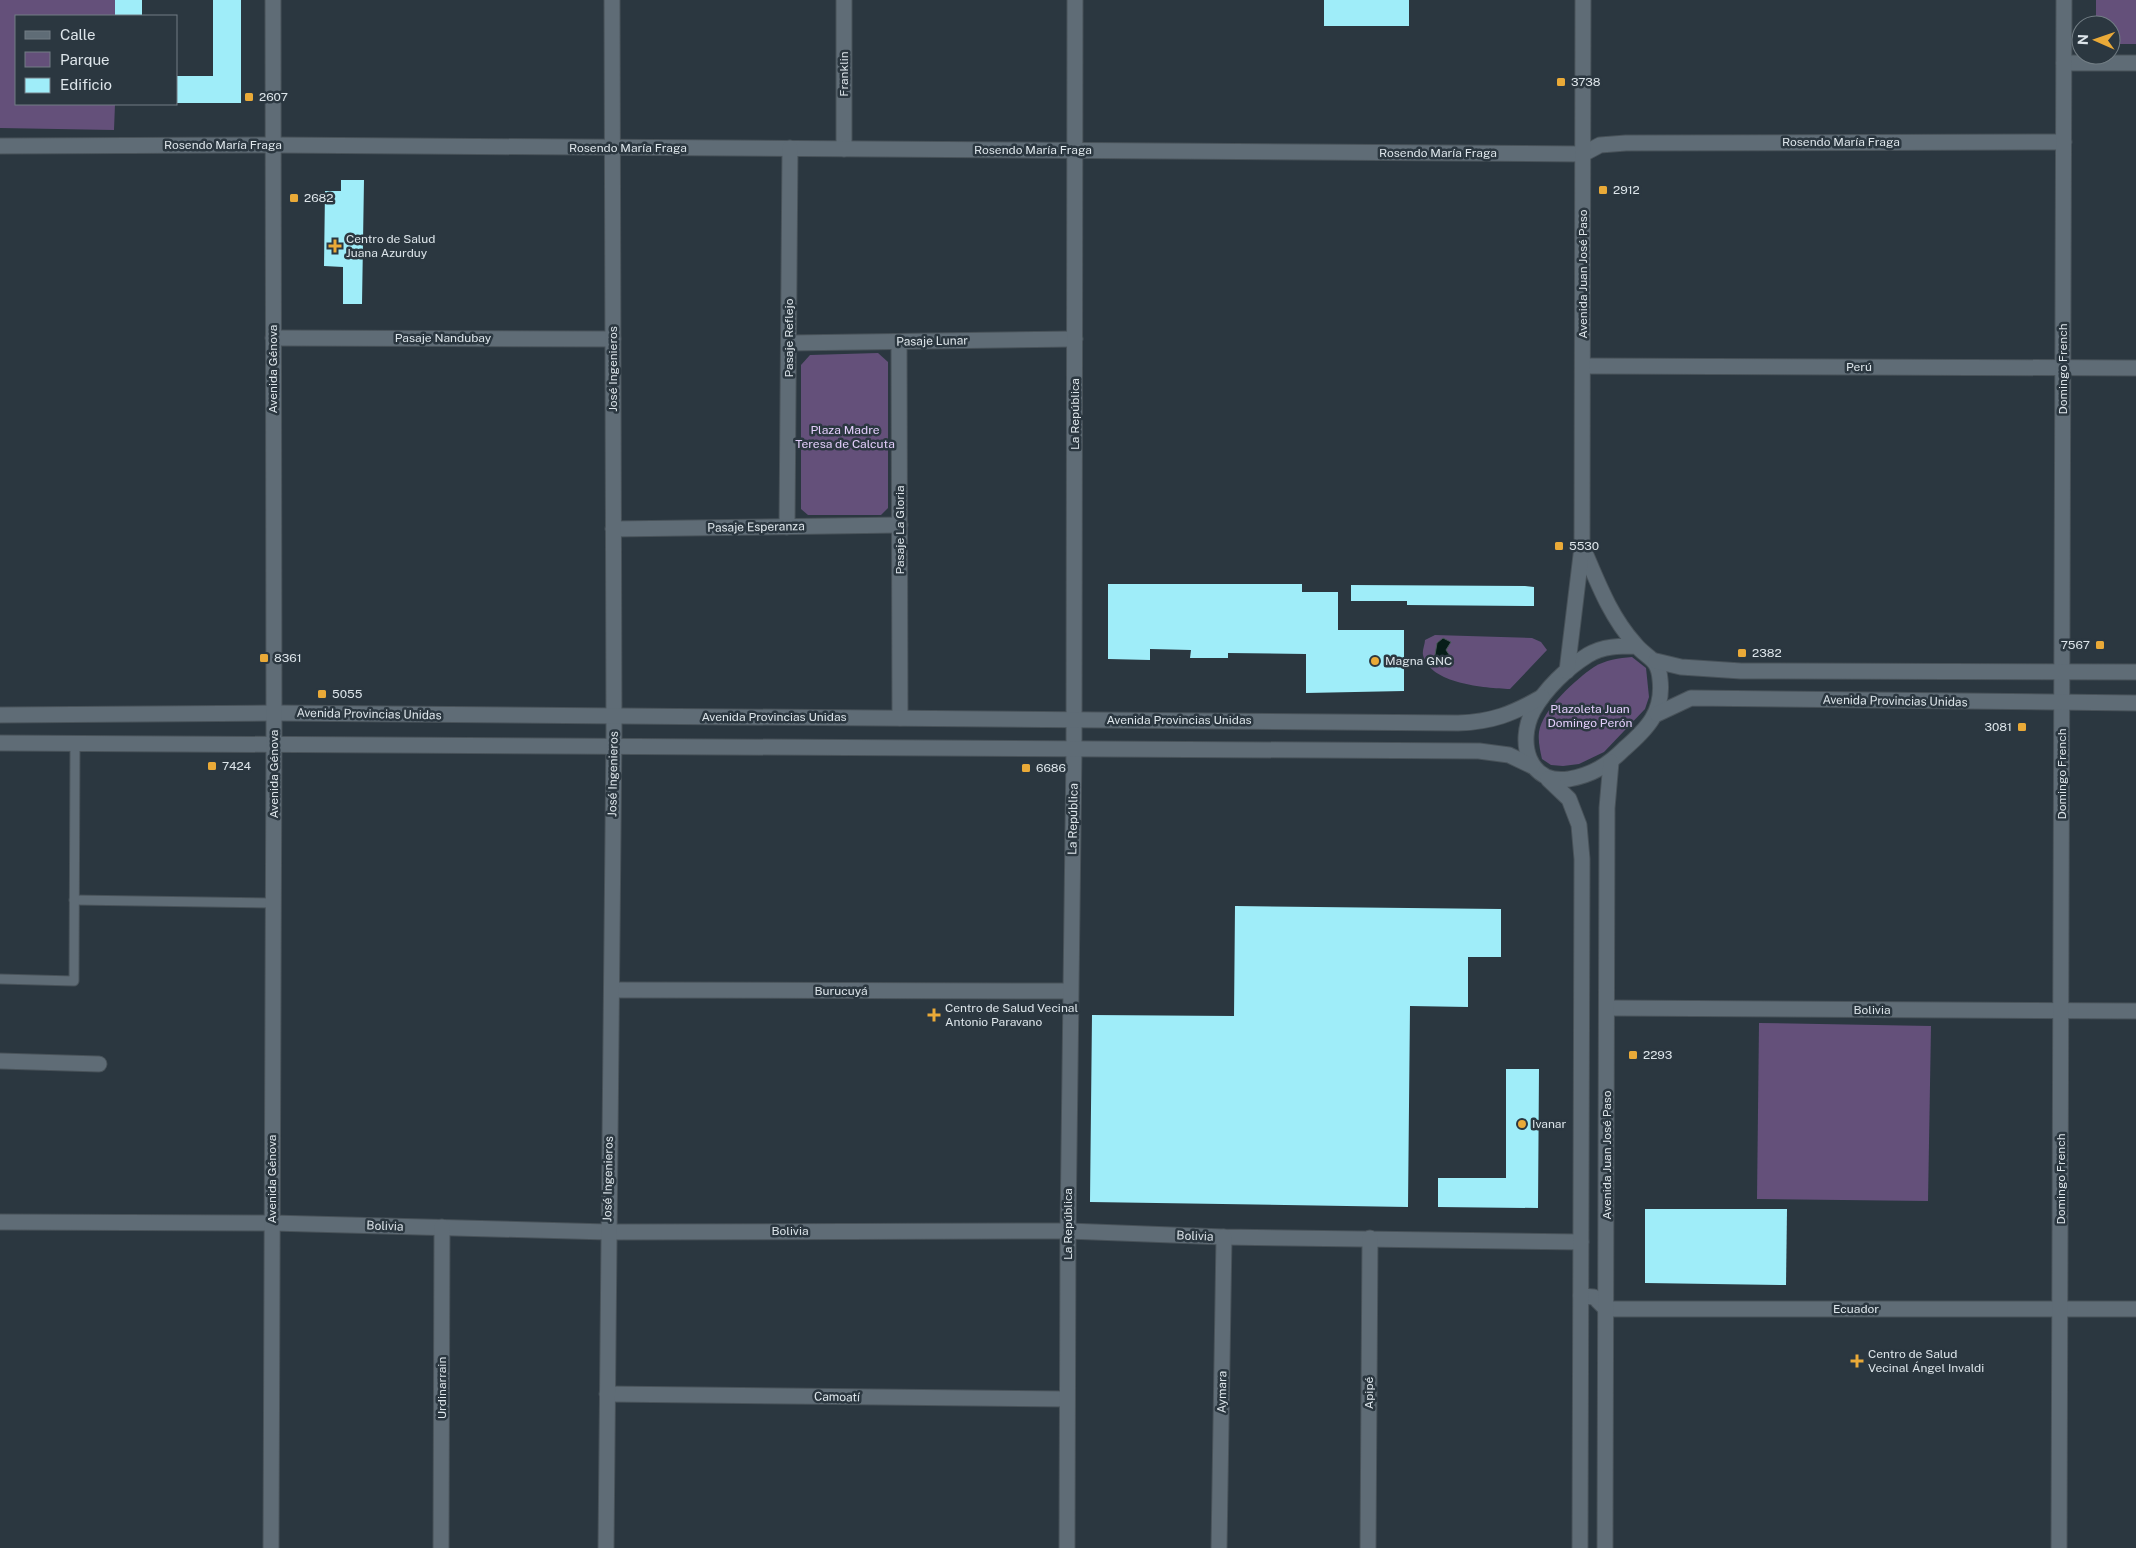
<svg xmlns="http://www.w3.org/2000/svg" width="2136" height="1548" viewBox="0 0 2136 1548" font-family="'Public Sans',sans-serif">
  <rect width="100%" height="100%" fill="#2b3740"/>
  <g fill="#64507a">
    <polygon points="0,0 115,0 115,16 16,16 16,104 115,104 114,130 0,128"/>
    <polygon points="2096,0 2136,0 2136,44 2111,44 2111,25 2096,25"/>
    <polygon points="878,353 888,362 888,508 881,515 808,515 801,509 801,365 810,355"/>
    <path d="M1435,635L1532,638L1541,642L1547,650L1510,689C1485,688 1430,684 1423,655C1422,651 1425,644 1425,640Z"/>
    <path d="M1632,657L1646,668L1649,697L1645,709L1604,752L1579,764L1563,766L1551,765L1542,759C1540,750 1538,741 1539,732C1542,710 1576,679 1594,667C1605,660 1619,658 1632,657Z"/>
    <polygon points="1759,1023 1931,1026 1928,1201 1757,1199"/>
  </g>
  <polygon fill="#071e19" stroke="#475a58" points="1443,638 1451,642 1446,650 1452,659 1451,664 1446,666 1439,665 1435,655 1437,643"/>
  <g fill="#9fedf9">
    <rect x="115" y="0" width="27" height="16"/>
    <polygon points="213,0 241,0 241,103 176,103 176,76 213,76"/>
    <rect x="1324" y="0" width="85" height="26"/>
    <polygon points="341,180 364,180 362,304 343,304 343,267 324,266 325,191 341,191"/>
    <polygon points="1108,584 1302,584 1302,592 1338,592 1338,630 1404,630 1404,691 1306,693 1306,654 1228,653 1228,658 1190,658 1191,650 1150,649 1150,660 1108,659"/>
    <polygon points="1351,585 1525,586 1534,587 1534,606 1407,605 1407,601 1351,601"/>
    <polygon points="1235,906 1501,909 1501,957 1468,957 1468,1007 1410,1006 1408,1207 1090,1202 1092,1015 1234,1016"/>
    <polygon points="1506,1069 1539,1069 1538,1208 1438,1207 1438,1178 1506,1178"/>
    <polygon points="1645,1209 1787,1209 1786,1285 1645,1283"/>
  </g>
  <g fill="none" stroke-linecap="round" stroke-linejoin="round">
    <defs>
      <g id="lane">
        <polyline points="74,900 273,903"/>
        <polyline points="0,979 74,981 75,744"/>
      </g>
      <g id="street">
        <polyline points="844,0 844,149"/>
        <polyline points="2064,63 2136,63"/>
        <polyline points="0,146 273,145 1583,154 1600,145 1626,143 2064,142"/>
        <polyline points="273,338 613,339"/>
        <polyline points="899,342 900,718"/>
        <polyline points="789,343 1075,339"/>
        <polyline points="1583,366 2136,368"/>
        <polyline points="787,527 790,148"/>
        <polyline points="613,529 900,525"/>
        <polyline points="612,990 1070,991"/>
        <polyline points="1608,1008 2136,1011"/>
        <polyline points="0,1061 99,1064"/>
        <polyline points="0,1222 272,1223 608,1232 1068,1231 1224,1237 1581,1242"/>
        <polyline points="1581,1296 1594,1297 1606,1309 2136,1309"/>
        <polyline points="607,1394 1067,1399"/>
        <polyline points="441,1548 442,1227"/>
        <polyline points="606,1548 614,732 612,0"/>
        <polyline points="1067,1548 1068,1231 1074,750 1075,0"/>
        <polyline points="1219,1548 1224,1237"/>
        <polyline points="1368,1548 1370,1238"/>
        <polyline points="2059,1548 2064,0"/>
      </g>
      <g id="secondary">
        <path d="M1583,548C1598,583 1610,616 1635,644C1647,659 1658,657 1660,679C1664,712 1647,729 1624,749C1608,765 1592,775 1569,779C1528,785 1517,742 1533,711C1545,689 1567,668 1588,655C1603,646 1620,646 1636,646"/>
        <polyline points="1656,661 1681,667 1741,671 2136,672"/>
        <polyline points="1567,671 1582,547 1583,0"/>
        <polyline points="1657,714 1691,698 2136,703"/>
        <path d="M0,715L274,713L1458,723C1492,722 1512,714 1542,697"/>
        <polyline points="0,743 1479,751 1509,755 1532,766"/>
        <polyline points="1548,779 1569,799 1579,825 1582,859 1580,1548"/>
        <polyline points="271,1548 274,729 273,0"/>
        <polyline points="1605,1548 1607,808 1611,762"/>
      </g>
    </defs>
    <use href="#lane" stroke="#485259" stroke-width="11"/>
    <use href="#street" stroke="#485259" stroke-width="17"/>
    <use href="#secondary" stroke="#485259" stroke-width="17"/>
    <use href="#lane" stroke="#5f6c76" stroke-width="9"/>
    <use href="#street" stroke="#5f6c76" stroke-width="15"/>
    <use href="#secondary" stroke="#5f6c76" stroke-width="15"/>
  </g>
  <g fill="#eaaa38" stroke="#2b3740" stroke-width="2">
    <rect x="1556" y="77" width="10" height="10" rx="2.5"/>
    <rect x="244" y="92" width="10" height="10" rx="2.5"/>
    <rect x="1598" y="185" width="10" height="10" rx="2.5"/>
    <rect x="289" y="193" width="10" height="10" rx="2.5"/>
    <path d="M332.5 238.5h5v5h5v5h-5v5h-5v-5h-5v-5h5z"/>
    <rect x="1554" y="541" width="10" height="10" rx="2.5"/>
    <rect x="2095" y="640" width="10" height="10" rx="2.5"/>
    <rect x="1737" y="648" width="10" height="10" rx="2.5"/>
    <rect x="259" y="653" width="10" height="10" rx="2.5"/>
    <circle cx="1375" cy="661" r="5"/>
    <rect x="317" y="689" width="10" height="10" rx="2.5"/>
    <rect x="2017" y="722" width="10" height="10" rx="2.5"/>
    <rect x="207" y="761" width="10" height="10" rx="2.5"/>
    <rect x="1021" y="763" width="10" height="10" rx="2.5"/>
    <path d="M931.5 1007.5h5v5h5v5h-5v5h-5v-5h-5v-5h5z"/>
    <rect x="1628" y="1050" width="10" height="10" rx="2.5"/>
    <circle cx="1522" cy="1124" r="5"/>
    <path d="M1854.5 1353.5h5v5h5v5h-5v5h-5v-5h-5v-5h5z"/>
  </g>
  <g text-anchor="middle" stroke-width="5" stroke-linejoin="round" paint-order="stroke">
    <g font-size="12" fill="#dde5ea" stroke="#2b3740">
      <text transform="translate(844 74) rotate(-90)" y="4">Franklin</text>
      <text x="1841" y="146">Rosendo María Fraga</text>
      <text x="223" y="149">Rosendo María Fraga</text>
      <text x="628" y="152">Rosendo María Fraga</text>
      <text x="1033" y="154">Rosendo María Fraga</text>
      <text x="1438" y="157">Rosendo María Fraga</text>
      <text transform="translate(1583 274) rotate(-90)" y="4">Avenida Juan José Paso</text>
      <text x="443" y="342">Pasaje Nandubay</text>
      <text transform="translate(789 338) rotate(-90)" y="4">Pasaje Reflejo</text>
      <text transform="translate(932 341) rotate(-1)" y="4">Pasaje Lunar</text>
      <text x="1859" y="371">Perú</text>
      <text transform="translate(273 369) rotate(-90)" y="4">Avenida Génova</text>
      <text transform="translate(613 369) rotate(-90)" y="4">José Ingenieros</text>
      <text transform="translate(2063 369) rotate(-90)" y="4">Domingo French</text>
      <text transform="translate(1075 414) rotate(-90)" y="4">La República</text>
      <text transform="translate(756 527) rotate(-1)" y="4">Pasaje Esperanza</text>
      <text transform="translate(900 530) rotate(-90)" y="4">Pasaje La Gloria</text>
      <text transform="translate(1895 701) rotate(1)" y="4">Avenida Provincias Unidas</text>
      <text transform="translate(369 714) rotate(1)" y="4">Avenida Provincias Unidas</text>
      <text x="774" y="721">Avenida Provincias Unidas</text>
      <text x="1179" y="724">Avenida Provincias Unidas</text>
      <text transform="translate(274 774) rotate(-90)" y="4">Avenida Génova</text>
      <text transform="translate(613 774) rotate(-89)" y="4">José Ingenieros</text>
      <text transform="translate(2062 774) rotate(-90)" y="4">Domingo French</text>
      <text transform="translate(1073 819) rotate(-89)" y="4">La República</text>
      <text x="841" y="995">Burucuyá</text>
      <text x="1872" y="1014">Bolivia</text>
      <text transform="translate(1607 1155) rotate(-90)" y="4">Avenida Juan José Paso</text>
      <text transform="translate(272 1179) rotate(-90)" y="4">Avenida Génova</text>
      <text transform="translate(608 1179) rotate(-89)" y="4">José Ingenieros</text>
      <text transform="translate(2061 1179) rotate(-90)" y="4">Domingo French</text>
      <text transform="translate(1068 1224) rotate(-90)" y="4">La República</text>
      <text transform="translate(385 1226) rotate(2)" y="4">Bolivia</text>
      <text x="790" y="1235">Bolivia</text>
      <text transform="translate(1195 1236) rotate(2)" y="4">Bolivia</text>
      <text x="1856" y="1313">Ecuador</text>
      <text transform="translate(442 1388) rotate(-90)" y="4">Urdinarrain</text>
      <text transform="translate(1222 1392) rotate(-89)" y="4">Aymara</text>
      <text transform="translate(1369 1393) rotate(-90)" y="4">Apipé</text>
      <text transform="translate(837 1397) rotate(1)" y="4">Camoatí</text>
    </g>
    <g font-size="12" fill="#dde5ea" stroke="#2b3740" text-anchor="start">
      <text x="1571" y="86">3738</text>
      <text x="259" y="101">2607</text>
      <text x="1613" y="194">2912</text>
      <text x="304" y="202">2682</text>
      <text x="346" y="243">Centro de Salud<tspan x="346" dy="14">Juana Azurduy</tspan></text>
      <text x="1569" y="550">5530</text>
      <text x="2090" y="649" text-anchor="end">7567</text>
      <text x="1752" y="657">2382</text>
      <text x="274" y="662">8361</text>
      <text x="1385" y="665">Magna GNC</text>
      <text x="332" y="698">5055</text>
      <text x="2012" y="731" text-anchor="end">3081</text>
      <text x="222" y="770">7424</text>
      <text x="1036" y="772">6686</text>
      <text x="945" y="1012">Centro de Salud Vecinal<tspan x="945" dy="14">Antonio Paravano</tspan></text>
      <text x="1643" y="1059">2293</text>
      <text x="1532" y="1128">Ivanar</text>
      <text x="1868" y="1358">Centro de Salud<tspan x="1868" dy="14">Vecinal Ángel Invaldi</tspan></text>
    </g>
    <g font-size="12" fill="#e3cefb" stroke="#2b3740">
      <text x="845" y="434">Plaza Madre<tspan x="845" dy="14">Teresa de Calcuta</tspan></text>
      <text x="1590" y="713">Plazoleta Juan<tspan x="1590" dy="14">Domingo Perón</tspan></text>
    </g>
  </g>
  <rect x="15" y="15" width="162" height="90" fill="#2b3740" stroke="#727d84"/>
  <rect x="25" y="31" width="25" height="8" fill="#5f6c76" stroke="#727d84"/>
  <text x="60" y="40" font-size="15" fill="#dde5ea">Calle</text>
  <rect x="25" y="52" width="25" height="15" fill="#64507a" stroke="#727d84"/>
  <text x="60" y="65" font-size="15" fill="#dde5ea">Parque</text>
  <rect x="25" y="78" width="25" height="15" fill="#9fedf9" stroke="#727d84"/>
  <text x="60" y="90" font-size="15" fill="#dde5ea">Edificio</text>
  <g transform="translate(2096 40) rotate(272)"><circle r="24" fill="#2b3740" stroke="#727d84"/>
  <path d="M0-4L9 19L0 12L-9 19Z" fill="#eaaa38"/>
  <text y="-8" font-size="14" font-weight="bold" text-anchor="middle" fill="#dde5ea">N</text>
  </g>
</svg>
